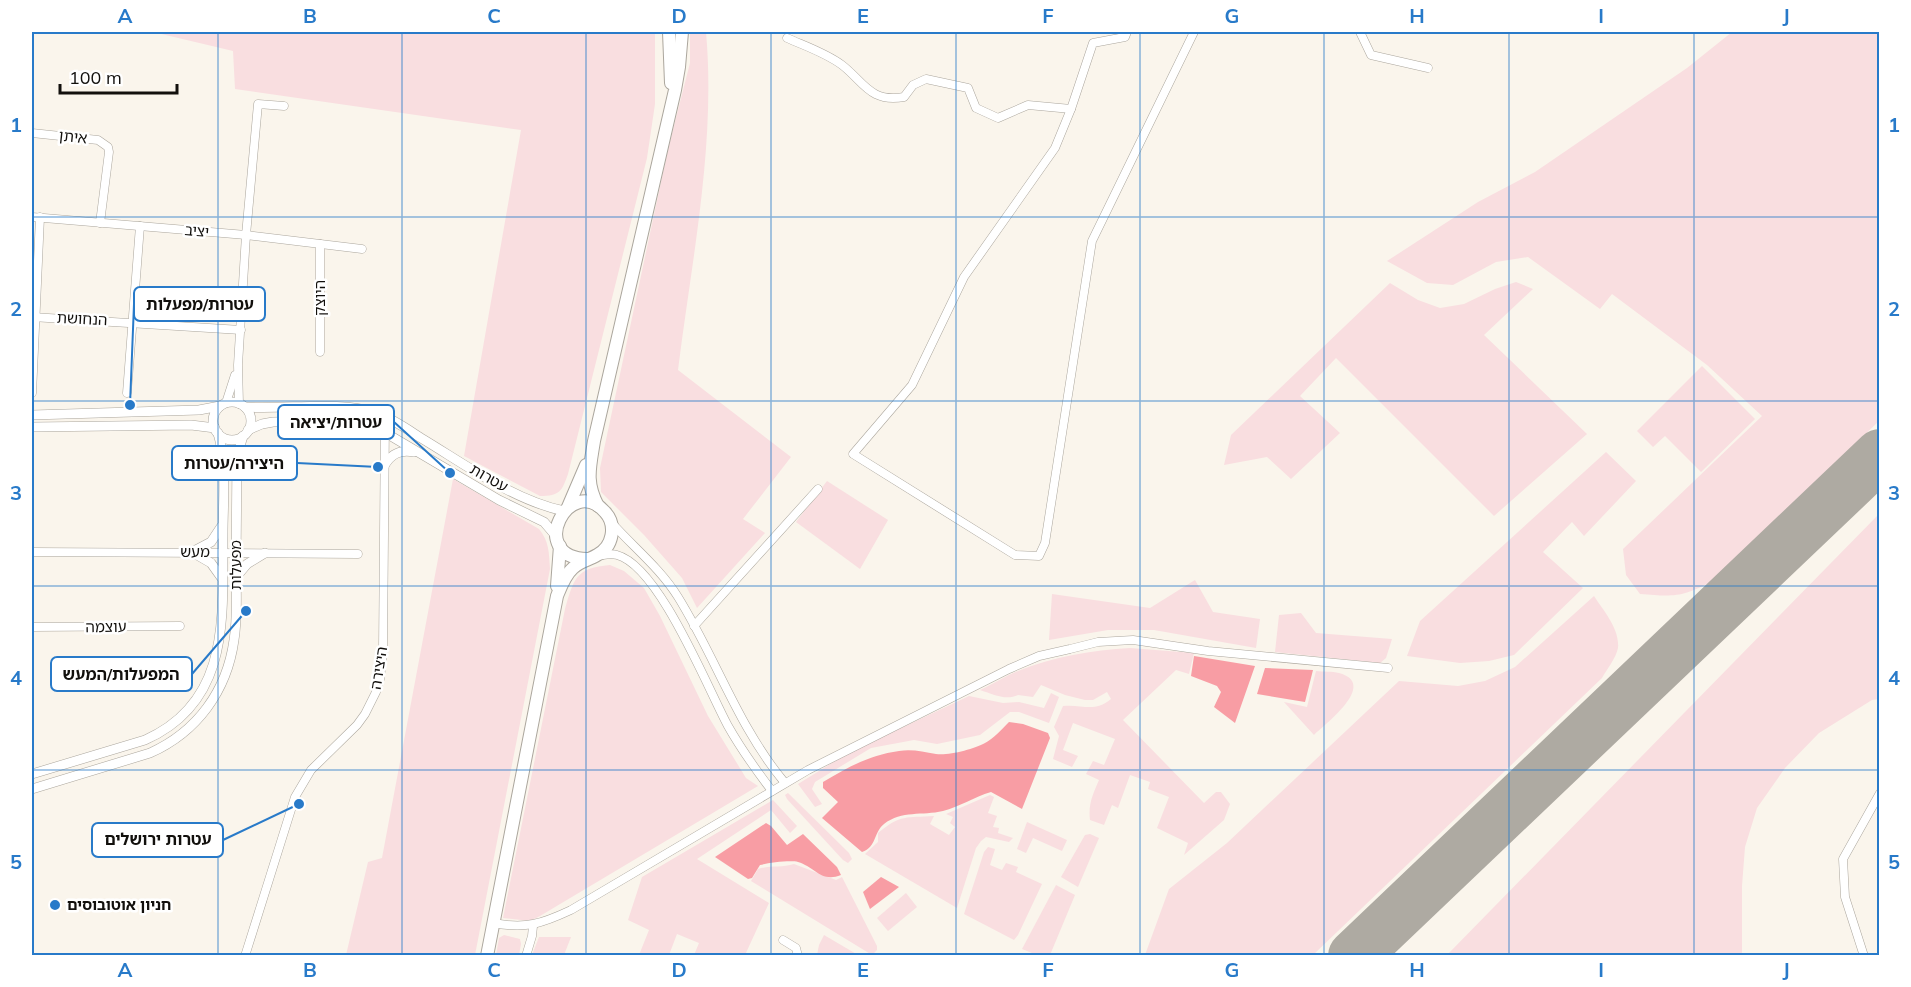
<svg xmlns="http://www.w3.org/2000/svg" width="1911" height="987" viewBox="0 0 1911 987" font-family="Mulish,'Noto Sans Hebrew',sans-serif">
  <rect width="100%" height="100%" fill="#faf5ec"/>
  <g fill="#f9dee0">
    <path d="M153,32H655V104L647,158L568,474C562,491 560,496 540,496L464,456L521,130L235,89L233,51Z"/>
    <path d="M690,32H706C716,144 692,258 678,370L791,457L743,519L765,533L697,608L682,578L644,535L601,492L600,468L668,149L690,63Z"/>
    <path d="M1732,32H1879V421L1713,581C1682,597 1675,597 1640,594L1626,575L1623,549L1762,416L1707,365L1612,294L1600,309L1528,257L1496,262L1453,285L1427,283L1387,261L1478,202L1535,172L1687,68Z"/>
    <polygon points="1516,282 1533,289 1484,335 1587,434 1494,516 1336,358 1300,396 1340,433 1291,479 1267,457 1224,465 1231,435 1390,283 1418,300 1440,308 1464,304 1495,289"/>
    <polygon points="1702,366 1755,419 1701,472 1665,436 1653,447 1637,431"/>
    <polygon points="1606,452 1636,481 1584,536 1572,522 1543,552 1583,588 1514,655 1489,661 1460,663 1407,656 1420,621"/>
    <path d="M453,479L539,529C549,541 549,552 550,569L475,955H346L368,862L382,858Z"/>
    <polygon points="827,481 888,520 860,569 796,522"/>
    <polygon points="1879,514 1879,699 1872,700 1819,733 1785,768 1757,808 1745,847 1742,886 1742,955 1447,955"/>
    <path d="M610,565L624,571L644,588L660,616L708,716L746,778L758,786L540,916L530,921L503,918L565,609C574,578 576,568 610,565Z"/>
    <polygon points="1195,580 1213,612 1260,619 1256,648 1154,630 1108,630 1049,640 1052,594 1150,608"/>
    <path d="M1594,596C1603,610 1620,629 1618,648C1616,658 1607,669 1602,678L1313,955H1145L1169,889L1227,843L1399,681L1458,686L1485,681L1515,667Z"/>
    <polygon points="1301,613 1316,633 1392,639 1386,658 1380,663 1275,652 1279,615"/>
    <path d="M1130,648L1194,653L1189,674L1176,670L1123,720L1204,803L1216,792H1221L1230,804L1224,820L1184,855L1188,843L1157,828L1169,797L1148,789L1150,782L1130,775L1118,808L1112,805L1104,825L1090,820C1088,804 1093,794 1099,780L1086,774L1093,761L1104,765L1115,739L1073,723L1063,750L1078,756L1072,767L1053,759L1059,736L1054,727L1063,706C1083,704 1094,713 1111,699L1107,692L1093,700H1085L1065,695L1041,685L1033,697L1018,695C1006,701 992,694 980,690C993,684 1005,676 1018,671C1053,657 1092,650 1130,648Z"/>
    <path d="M1316,671C1323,672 1332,671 1339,673C1379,684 1325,724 1314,735L1284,702L1307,707Z"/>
    <polygon points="1051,693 1059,697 1049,723 1019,712 1010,712 980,735 937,744 914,740 871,748 815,782 812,789 822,804 815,807 798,784 848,753 969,696 1003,703 1019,702 1044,708"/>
    <polygon points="788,793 849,853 852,859 848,863 843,860 787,799 785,795"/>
    <path d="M990,795L994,797L988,813L997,816L993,827L999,828L998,833L1013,838L1009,842L986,837L981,841L976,848L957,908L865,854L878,842V833C901,814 906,818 934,816L930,824L949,835L955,827L950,823L953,817L946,814Z"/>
    <polygon points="773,800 797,826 790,833 771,810 697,859 769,903 745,955 694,955 699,943 677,934 669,955 639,955 649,930 628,920 642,877"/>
    <polygon points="1027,822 1067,840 1062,851 1033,838 1026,853 1017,849"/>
    <polygon points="1090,834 1099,838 1078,887 1061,877 1085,835"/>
    <polygon points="988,847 995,849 990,865 1002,870 1006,863 1018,867 1016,872 1042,884 1018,935 1014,940 964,914 984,852"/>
    <path d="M794,864L836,880L842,877L877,946V950L872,955L751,881L758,869C770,865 782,868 794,864Z"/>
    <polygon points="1056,885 1075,895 1050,955 1037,955 1022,949"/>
    <polygon points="906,893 917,907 888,931 877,918"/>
    <polygon points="504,935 520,939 521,944 519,955 496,955 499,938"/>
    <polygon points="824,935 858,955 817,955 819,945"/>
    <polygon points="539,937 571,937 564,955 532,955"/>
  </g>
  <g fill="#f89da4">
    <polygon points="1194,656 1255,666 1235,723 1214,707 1221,692 1217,686 1191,676"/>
    <polygon points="1265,668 1313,670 1305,702 1257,694"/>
    <path d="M1009,722L1023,724L1048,733L1050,738L1022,809L991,792C974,797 959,807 943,811C922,816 902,810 884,824C873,833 877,847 862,852L822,818L838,802L823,788V782C848,767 870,755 899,751C913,749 923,752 936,754C948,756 974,749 985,743C993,739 1002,729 1009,722Z"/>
    <path d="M766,823L771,826L787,845L803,834L837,867L841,875C821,883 815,867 798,862C790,860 768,863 760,865L752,878L748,879L715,857Z"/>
    <polygon points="881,877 899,887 870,909 863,892"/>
  </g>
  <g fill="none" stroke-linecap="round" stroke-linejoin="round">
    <polyline stroke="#aeaaa2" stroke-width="52" points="1354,956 1880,455"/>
    <defs>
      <g id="minor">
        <polyline points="1360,32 1371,55 1428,68"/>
        <path d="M787,38C805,46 826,53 842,65C864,82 870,103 904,97L913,85L926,79L968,88L976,108L998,118L1028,105L1071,109L1093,43L1125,37L1127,32"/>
        <polyline points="1071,109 1055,148 964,277 912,385 853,454 1015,555 1039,556 1045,543 1092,241 1194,32"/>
        <polyline points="32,133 98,140 108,147 109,152 100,223"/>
        <polyline points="32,217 246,235 362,249"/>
        <polyline points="32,317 241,330"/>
        <polyline points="320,352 320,244"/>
        <polyline points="32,393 40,217"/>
        <polyline points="127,393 140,226"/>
        <polyline points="226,403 235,375"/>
        <polyline points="239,404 238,365 246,235 258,104 284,106"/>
        <path d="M611,522C633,547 660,568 678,597C716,658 738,727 785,783"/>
        <polyline points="32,552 358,554"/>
        <path d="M598,556C604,555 611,553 617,555C659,566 707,687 728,726C741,749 756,770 772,791"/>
        <polyline points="694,626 818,489"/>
        <polyline points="32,627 180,626"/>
        <path d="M493,923C526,929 541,924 571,910L808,770L1009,669L1039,656L1070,649L1098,642L1133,640L1208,651L1388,668"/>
        <polyline points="783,940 796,948 798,956"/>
        <polyline points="245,956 295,797 311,770 357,725 365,714 376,692 380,679 383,651 385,417"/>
        <polyline points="526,956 532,936 533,926"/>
        <polyline points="1864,956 1845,897 1843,859 1880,793"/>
      </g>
      <g id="tertiary">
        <circle cx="232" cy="421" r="19"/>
        <path d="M245,407C286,410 339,400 377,413C393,419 407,429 421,438C466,465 513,500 564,511"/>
        <polyline points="32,415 199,410 220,406"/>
        <polyline points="32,427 191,425 215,428"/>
        <polyline points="248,430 262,424 273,422 350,420 379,429 499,500 544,522 556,536"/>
        <path d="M384,466C391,454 400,449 414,452"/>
        <polyline points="192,552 211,542 221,527"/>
        <polyline points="192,552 211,563 221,577"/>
        <polyline points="236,577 247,564 265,553"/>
        <path d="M32,774L145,740C233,701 222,613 223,533C223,501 227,464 218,433"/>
        <path d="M32,789L150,753C197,732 227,691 234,640C238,616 236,591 236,566C236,530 237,493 237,456L243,436"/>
      </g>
      <g id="trunk">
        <polyline points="669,32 671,83"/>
        <path d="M598,506C585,482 590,467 594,441L675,90L679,67L682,32"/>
        <polyline points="568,507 586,465"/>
        <polyline points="557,586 560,546"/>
        <path d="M487,956L557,596C561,586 565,575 573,568C580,561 589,560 597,555C613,547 617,525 605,512C570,472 525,557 587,559"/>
      </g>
    </defs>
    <use href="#minor" stroke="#aba69d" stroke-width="9"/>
    <use href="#tertiary" stroke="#aba69d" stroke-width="10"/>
    <use href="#trunk" stroke="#aba69d" stroke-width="14"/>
    <use href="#minor" stroke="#fff" stroke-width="8"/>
    <use href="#tertiary" stroke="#fff" stroke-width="9"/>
    <use href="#trunk" stroke="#fff" stroke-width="12"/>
  </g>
  <path fill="none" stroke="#287ac9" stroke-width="1.5" stroke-opacity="0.55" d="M218,32V956M402,32V956M586,32V956M771,32V956M956,32V956M1140,32V956M1324,32V956M1509,32V956M1694,32V956M32,217H1880M32,401H1880M32,586H1880M32,770H1880"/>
  <circle fill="#287ac9" stroke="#fff" stroke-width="2" cx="55" cy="905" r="6"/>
  <g text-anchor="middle" stroke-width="5" stroke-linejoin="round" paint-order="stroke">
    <g font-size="15" fill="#12100d" stroke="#fff">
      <text transform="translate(73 137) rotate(6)" y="5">איתן</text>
      <text transform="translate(197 231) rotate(5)" y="5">יציב</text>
      <text transform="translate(320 298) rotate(-90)" y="5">היוצק</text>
      <text transform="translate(82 319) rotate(3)" y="5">הנחושת</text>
      <text transform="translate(489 478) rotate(30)" y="5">עטרות</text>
      <text x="195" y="557">מעש</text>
      <text transform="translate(236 565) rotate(-90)" y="5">מפעלות</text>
      <text transform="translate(106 627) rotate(-1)" y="5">עוצמה</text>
      <text transform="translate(379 668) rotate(-81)" y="5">היצירה</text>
    </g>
    <g font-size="15" font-weight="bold" fill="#12100d" stroke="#fff" text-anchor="start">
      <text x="67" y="910">חניון אוטובוסים</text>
    </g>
  </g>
  <path fill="none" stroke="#287ac9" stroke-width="2" d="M130 405L134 304M450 473L394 422M378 467L297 463M246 611L192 674M299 804L223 840"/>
  <g fill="#287ac9" stroke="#fff" stroke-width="2">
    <circle cx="130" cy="405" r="6"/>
    <circle cx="450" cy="473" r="6"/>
    <circle cx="378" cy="467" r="6"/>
    <circle cx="246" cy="611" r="6"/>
    <circle cx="299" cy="804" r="6"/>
  </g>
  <g fill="#fff" stroke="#287ac9" stroke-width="2">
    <rect x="134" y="287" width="131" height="34" rx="6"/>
    <rect x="278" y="405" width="116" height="34" rx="6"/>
    <rect x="172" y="446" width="125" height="34" rx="6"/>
    <rect x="51" y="657" width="141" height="34" rx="6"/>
    <rect x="92" y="823" width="131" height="34" rx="6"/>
  </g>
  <g font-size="16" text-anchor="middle" font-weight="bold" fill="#12100d">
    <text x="200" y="310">עטרות/מפעלות</text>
    <text x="336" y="428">עטרות/יציאה</text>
    <text x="234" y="469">היצירה/עטרות</text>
    <text x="121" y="680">המפעלות/המעש</text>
    <text x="158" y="845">עטרות ירושלים</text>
  </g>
  <rect width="1911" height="987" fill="none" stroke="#ffffff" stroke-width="66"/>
  <path d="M60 84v9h117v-9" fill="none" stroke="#12100d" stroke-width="3"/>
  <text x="69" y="84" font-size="18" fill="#12100d" stroke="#ffffff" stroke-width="4.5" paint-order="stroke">100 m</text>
  <rect x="33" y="33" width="1845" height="921" fill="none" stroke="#287ac9" stroke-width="2"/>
  <g font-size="20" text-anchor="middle" font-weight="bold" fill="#287ac9">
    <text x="125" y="23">A</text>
    <text x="310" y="23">B</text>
    <text x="494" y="23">C</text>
    <text x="679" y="23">D</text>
    <text x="863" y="23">E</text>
    <text x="1048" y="23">F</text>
    <text x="1232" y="23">G</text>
    <text x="1417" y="23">H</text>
    <text x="1601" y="23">I</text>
    <text x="1786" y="23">J</text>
    <text x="16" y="132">1</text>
    <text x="1894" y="132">1</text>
    <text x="16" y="316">2</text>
    <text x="1894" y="316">2</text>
    <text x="16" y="500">3</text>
    <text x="1894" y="500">3</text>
    <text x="16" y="685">4</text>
    <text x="1894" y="685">4</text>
    <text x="16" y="869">5</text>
    <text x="1894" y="869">5</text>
    <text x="125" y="977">A</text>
    <text x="310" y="977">B</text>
    <text x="494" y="977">C</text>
    <text x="679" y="977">D</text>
    <text x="863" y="977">E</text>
    <text x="1048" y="977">F</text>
    <text x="1232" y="977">G</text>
    <text x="1417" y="977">H</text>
    <text x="1601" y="977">I</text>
    <text x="1786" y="977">J</text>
  </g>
</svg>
